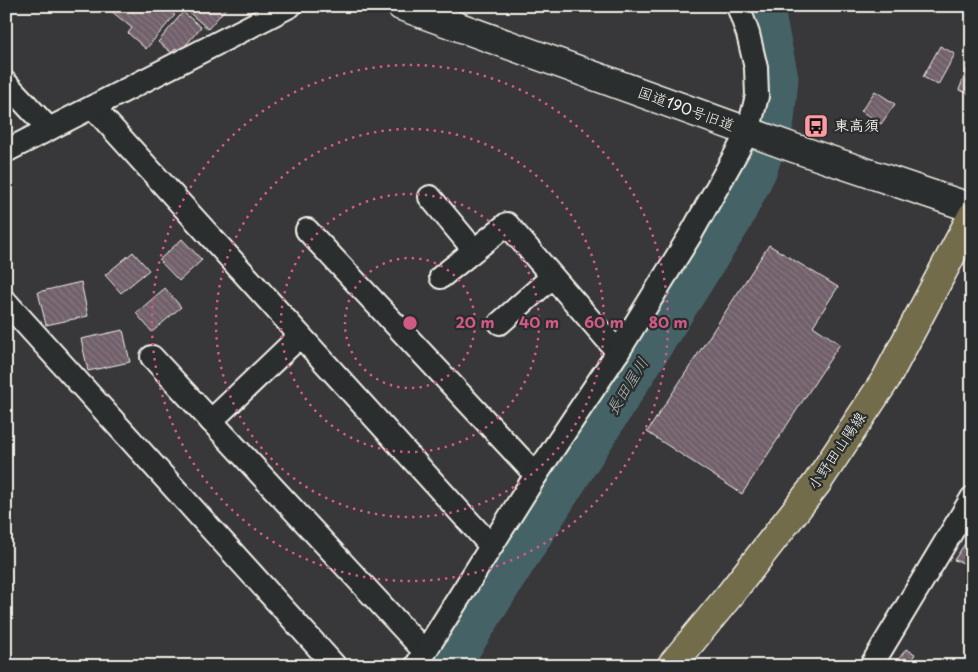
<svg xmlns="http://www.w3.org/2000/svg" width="978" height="672" viewBox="0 0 978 672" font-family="'Playpen Sans','Klee One',sans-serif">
  <defs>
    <pattern id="building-back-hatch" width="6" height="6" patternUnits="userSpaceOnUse" patternTransform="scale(1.25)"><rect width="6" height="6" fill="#71606b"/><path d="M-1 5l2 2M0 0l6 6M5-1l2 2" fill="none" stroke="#867780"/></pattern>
  </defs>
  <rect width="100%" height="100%" fill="#38373a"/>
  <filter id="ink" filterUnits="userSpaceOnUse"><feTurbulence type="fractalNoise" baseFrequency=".02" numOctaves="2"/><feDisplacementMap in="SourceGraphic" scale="10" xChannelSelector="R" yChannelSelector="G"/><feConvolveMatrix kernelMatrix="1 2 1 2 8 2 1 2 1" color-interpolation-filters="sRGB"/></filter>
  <g filter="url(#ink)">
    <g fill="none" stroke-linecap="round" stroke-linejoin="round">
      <polyline stroke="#456366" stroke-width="39" points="450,666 732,221 757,171 775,120 779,78 764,6"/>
    </g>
    <g fill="url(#building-back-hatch)" stroke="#f4f1e8">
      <polygon points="105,6 172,6 169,10 175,15 146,49 128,33 132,28"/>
      <polygon points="187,6 228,6 208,29 185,9"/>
      <polygon points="183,12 201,27 180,52 176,48 172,53 158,42"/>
      <polygon points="940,46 955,54 938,85 923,77"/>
      <polygon points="970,61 972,62 972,90 970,94 959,90"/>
      <polygon points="875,91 895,104 881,124 861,111"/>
      <polygon points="182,239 202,260 179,281 159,260"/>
      <polygon points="769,245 838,287 813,326 840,344 742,494 647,432"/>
      <polygon points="133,252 149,270 121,293 105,275"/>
      <polygon points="81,282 88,316 46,325 38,292"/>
      <polygon points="165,288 181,307 152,332 136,313"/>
      <polygon points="123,330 130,362 88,371 81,339"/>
      <polygon points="966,542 972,546 972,548 964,563 954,560"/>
      <polygon points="906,649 915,654 908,666 895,664"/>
    </g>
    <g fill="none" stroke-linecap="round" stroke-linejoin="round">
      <defs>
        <g id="minor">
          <polyline points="6,83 49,129"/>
          <polyline points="93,107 491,546"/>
          <polyline points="6,151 290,6"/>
          <polyline points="430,197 474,250"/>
          <polyline points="307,230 536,475"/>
          <polyline points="441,277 507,224 618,352"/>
          <polyline points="6,302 335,666"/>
          <polyline points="500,323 552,277"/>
          <polyline points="152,357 425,652"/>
          <polyline points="211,421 300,336"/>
          <polyline points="416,666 536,475 618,352 691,234 748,132 757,96 756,68 748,34 738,6"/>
          <polyline points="871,666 972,498"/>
        </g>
        <polyline id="tertiary" points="401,6 794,148 972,208"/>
        <polyline id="primary" points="671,666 728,597 817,483 886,379 972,216"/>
      </defs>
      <use href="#minor" stroke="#f4f1e8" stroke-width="26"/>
      <use href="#tertiary" stroke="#f4f1e8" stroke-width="31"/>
      <use href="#primary" stroke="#f4f1e8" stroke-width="31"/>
      <use href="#minor" stroke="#2a2d2e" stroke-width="22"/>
      <use href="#tertiary" stroke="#2a2d2e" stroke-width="28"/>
      <use href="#primary" stroke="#736c4b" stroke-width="28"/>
    </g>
  </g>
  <g fill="none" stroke="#d15985" stroke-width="2.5" stroke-dasharray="2.5 5">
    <circle cx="410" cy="323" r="65"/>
    <circle cx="410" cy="323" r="129"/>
    <circle cx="410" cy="323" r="194"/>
    <circle cx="410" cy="323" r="258"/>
  </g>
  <defs>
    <symbol id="bus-square" viewBox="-11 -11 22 22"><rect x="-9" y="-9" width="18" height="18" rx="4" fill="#ff9aa2" stroke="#2a2d2e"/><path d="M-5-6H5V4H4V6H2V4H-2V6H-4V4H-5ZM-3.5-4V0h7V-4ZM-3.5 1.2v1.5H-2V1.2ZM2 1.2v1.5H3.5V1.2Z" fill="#111"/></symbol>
  </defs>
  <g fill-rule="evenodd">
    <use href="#bus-square" x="802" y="112" width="28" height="28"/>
  </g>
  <g text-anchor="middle" stroke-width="4.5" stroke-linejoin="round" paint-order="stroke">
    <g font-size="15" fill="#f4f1e8" stroke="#2a2d2e">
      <text transform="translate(686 109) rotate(20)" y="5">国道190号旧道</text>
      <text transform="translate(837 451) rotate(-56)" y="5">小野田山陽線</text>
    </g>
    <g font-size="15" font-weight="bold" fill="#f4f1e8" stroke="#2a2d2e" text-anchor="start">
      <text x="834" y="131">東高須</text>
    </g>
    <g font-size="16" font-style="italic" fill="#aeb8b4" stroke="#2a2d2e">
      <text transform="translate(627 386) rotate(-58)" y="6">長田屋川</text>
    </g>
  </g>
  <circle cx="410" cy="323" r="8" fill="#d15985" stroke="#2a2d2e" stroke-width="2.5"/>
  <g font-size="15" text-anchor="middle" font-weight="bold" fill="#d15985" stroke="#2a2d2e" stroke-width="4.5" stroke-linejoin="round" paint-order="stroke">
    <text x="475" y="328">20 m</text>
    <text x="539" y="328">40 m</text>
    <text x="604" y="328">60 m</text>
    <text x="668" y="328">80 m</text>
  </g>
  <rect width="978" height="672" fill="none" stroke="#2a2d2e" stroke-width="25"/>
  <rect x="12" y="12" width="953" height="647" fill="none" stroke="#f4f1e8" stroke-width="2" filter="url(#ink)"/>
</svg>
